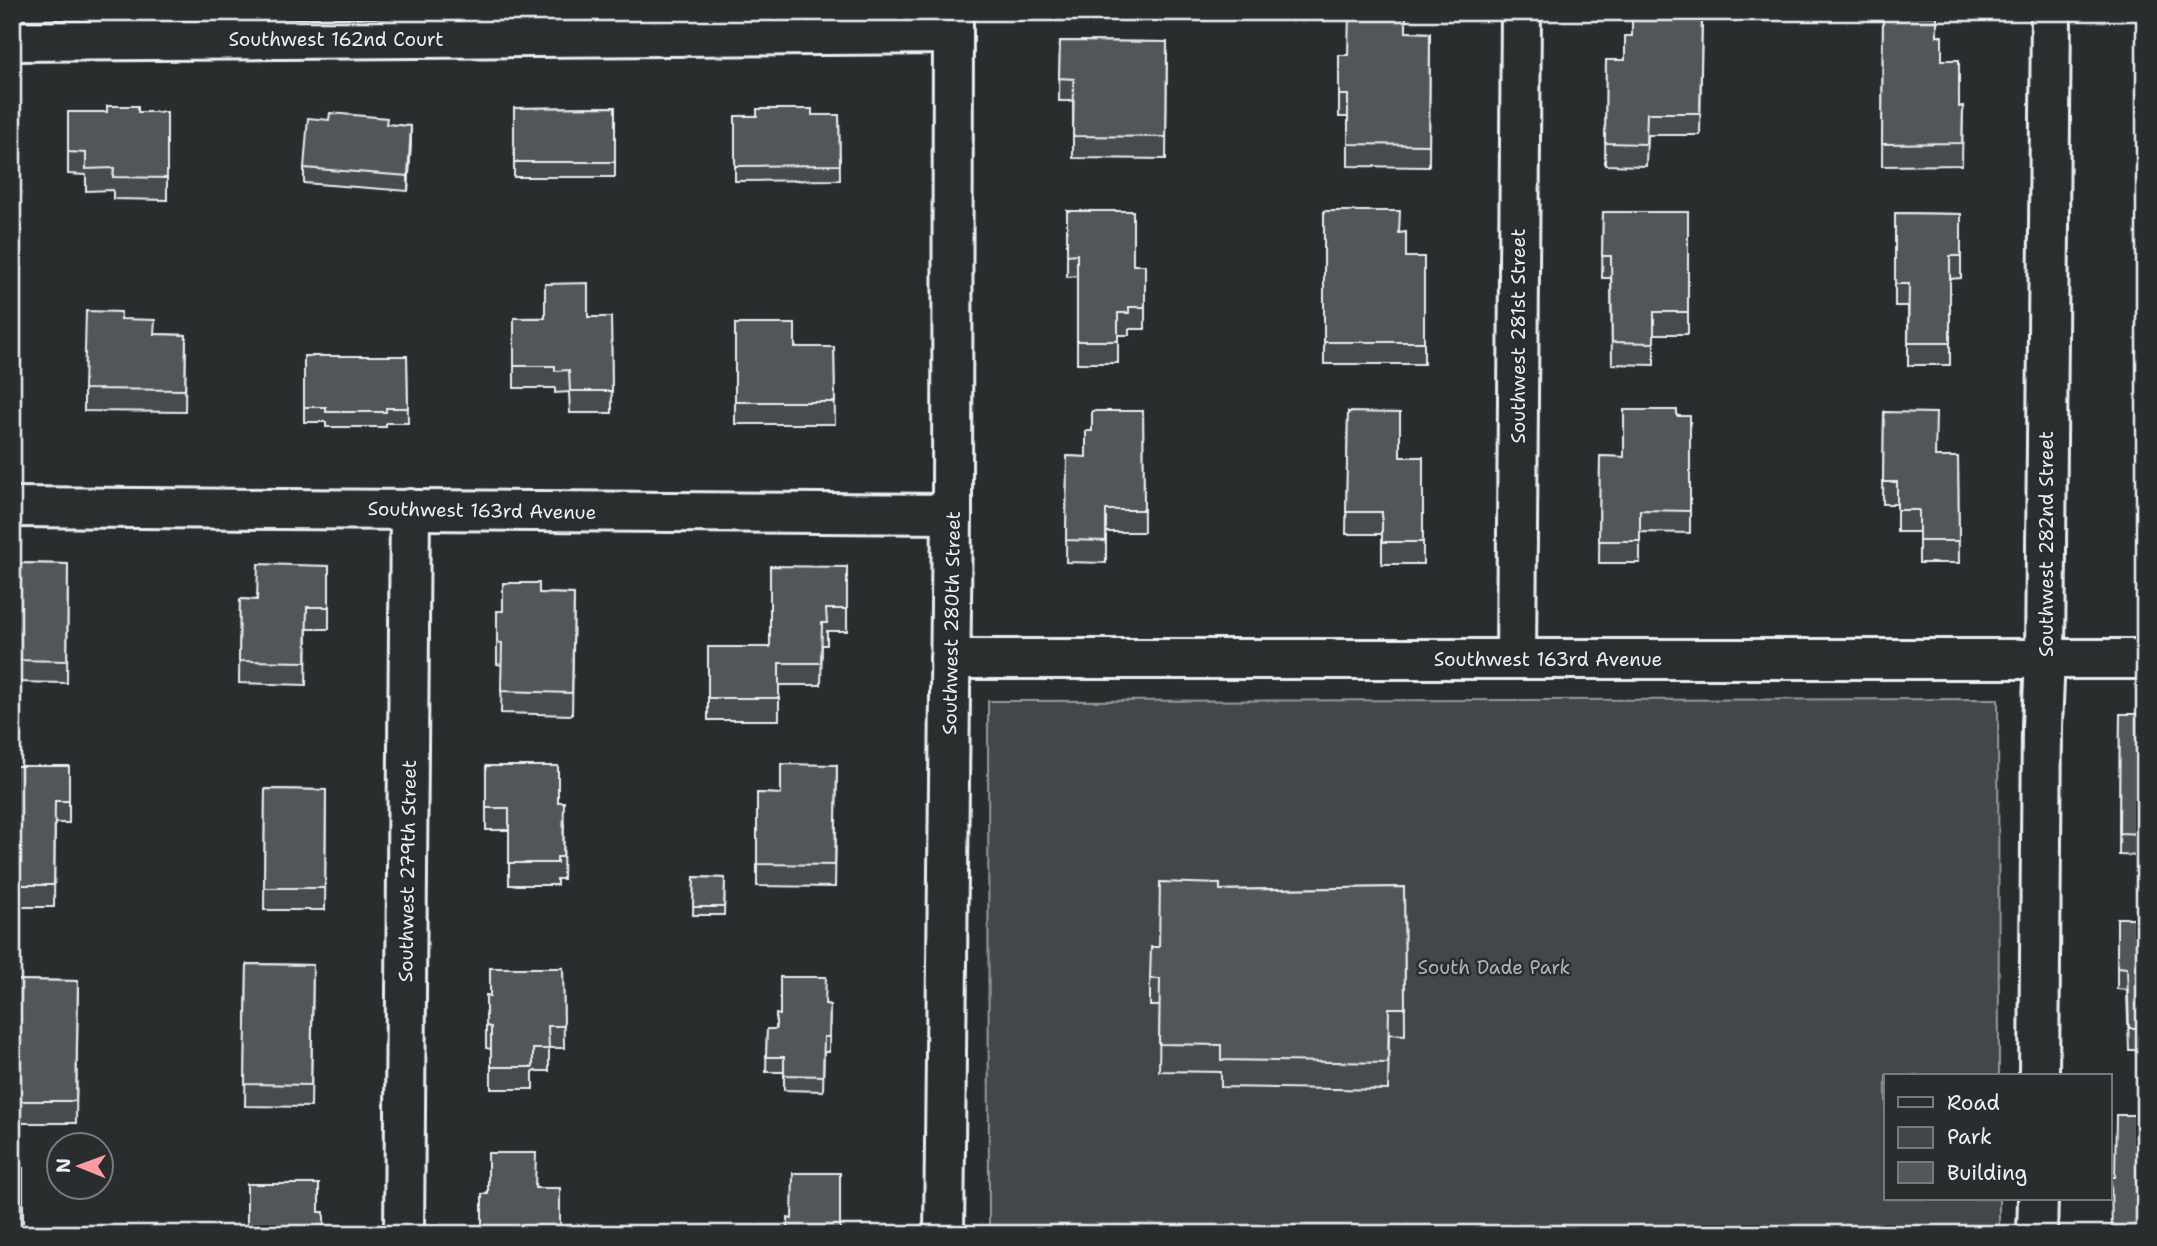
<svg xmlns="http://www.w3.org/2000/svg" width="2157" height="1246" viewBox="0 0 2157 1246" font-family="'Shantell Sans',sans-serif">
  <rect width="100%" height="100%" fill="#2a2d2e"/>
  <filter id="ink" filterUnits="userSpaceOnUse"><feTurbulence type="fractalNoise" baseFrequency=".0143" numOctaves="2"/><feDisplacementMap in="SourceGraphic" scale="14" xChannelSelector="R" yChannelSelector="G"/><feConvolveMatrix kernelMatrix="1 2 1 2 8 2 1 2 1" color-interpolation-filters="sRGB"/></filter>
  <g filter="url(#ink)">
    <polygon fill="#424648" stroke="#959ca0" stroke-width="2" points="1998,699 1999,1076 1886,1076 1886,1199 1999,1199 1999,1234 989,1234 988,701"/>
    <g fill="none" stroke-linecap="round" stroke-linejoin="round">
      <defs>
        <g id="minor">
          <polyline points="12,41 953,34"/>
          <polyline points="12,507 952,514"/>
          <polyline points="950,659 2145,659"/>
          <polyline points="1516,659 1521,12"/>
          <polyline points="2039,1076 2042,726 2045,658 2051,12"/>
          <polyline points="404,1234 410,509"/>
          <polyline points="944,1234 952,514 953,12"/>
          <polyline points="2037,1234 2038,1199"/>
        </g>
      </defs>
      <use href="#minor" stroke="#e8f1f8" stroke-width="44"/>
      <use href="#minor" stroke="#2a2d2e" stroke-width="38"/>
    </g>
    <g fill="#474b4d" stroke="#e8f1f8" stroke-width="2">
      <polygon points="1702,15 1700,135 1647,135 1646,166 1605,165 1606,60 1625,60 1632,36"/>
      <polygon points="1883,15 1937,36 1942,60 1959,107 1963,106 1962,165 1882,166"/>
      <polygon points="1406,32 1430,33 1429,167 1348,166 1348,117 1339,117 1339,55 1348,55"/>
      <polygon points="1060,41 1167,42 1166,159 1073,158 1073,101 1059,101"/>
      <polygon points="615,107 615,177 514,177 514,108"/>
      <polygon points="68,112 167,112 167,200 113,199 113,190 86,191 86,175 68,174"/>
      <polygon points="839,115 840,180 735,181 735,116"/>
      <polygon points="387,124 411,141 408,191 304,183 304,168"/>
      <polygon points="1067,211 1133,265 1145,265 1145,329 1129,329 1129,335 1118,335 1118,363 1077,363 1077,276 1067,277"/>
      <polygon points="1324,211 1400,233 1406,257 1424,257 1424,364 1324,364"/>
      <polygon points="1603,212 1688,212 1688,334 1654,334 1654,365 1612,364 1611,278 1602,278"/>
      <polygon points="1895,213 1961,214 1961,278 1950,279 1950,365 1908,365 1908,306 1895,306"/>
      <polygon points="611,317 612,413 570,413 569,392 555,393 555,388 514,388 514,318"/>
      <polygon points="121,319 155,334 186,335 185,412 84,411 84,389"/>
      <polygon points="735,324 795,347 834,347 835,424 735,424"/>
      <polygon points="304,356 407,356 408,423 386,423 386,427 326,427 326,422 304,422"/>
      <polygon points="1143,411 1144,532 1106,532 1106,563 1066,562 1067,456 1086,457 1092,431"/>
      <polygon points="1348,412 1400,457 1423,457 1423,564 1382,564 1382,534 1346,534"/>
      <polygon points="1884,412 1935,457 1958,457 1959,563 1919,563 1919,532 1897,532 1897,504 1883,504"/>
      <polygon points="1677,416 1690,416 1690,533 1640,532 1640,563 1599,563 1600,456 1624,457"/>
      <polygon points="12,563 68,564 67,683 12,682"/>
      <polygon points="329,566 329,629 307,629 306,685 239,683 240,599 257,600"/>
      <polygon points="847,567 847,631 827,631 827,645 822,645 821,685 779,685 779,720 708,720 708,647 770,647"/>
      <polygon points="539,593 574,594 572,715 501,713 502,665 497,664 497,642 503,611"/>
      <polygon points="2120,714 2145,714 2145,856 2119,855"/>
      <polygon points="837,765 835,887 757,886 757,793 781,794"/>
      <polygon points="12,766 69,766 69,823 55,823 54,907 12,907"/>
      <polygon points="486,766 558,802 564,824 563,879 557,879 557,885 509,885 509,830 486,830"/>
      <polygon points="265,789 326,790 325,910 264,910"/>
      <polygon points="694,877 725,878 724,915 693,915"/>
      <polygon points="1404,887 1405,1035 1389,1034 1388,1090 1221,1087 1221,1072 1159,1071 1160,1006 1150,1006 1150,979 1159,947 1220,890"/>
      <polygon points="2117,918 2145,918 2145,1050 2129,1050 2127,990 2117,989"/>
      <polygon points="247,964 313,965 311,1107 245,1106"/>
      <polygon points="563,968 564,1048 549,1048 549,1071 533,1071 533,1089 491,1089 491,1049 486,1048 486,995 490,996"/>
      <polygon points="12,980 78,981 76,1123 12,1123"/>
      <polygon points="826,1004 830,1005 829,1052 824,1052 823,1091 784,1090 784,1072 766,1072 767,1029 776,1029 780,1015"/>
      <polygon points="536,1188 560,1188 560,1234 482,1234 482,1194"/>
    </g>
    <polygon fill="#3a3d3e" stroke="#e8f1f8" stroke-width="2" points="411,126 411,141 408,191 408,176"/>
    <g fill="#535759" stroke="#e8f1f8" stroke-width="2">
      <polygon points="1349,12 1406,12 1406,32 1430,33 1429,145 1348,144 1348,95 1339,95 1339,55 1348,55"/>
      <polygon points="1632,14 1702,15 1700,113 1647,113 1646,144 1605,143 1606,60 1625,60 1625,36 1632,36"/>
      <polygon points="1883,15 1937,16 1937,36 1942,36 1942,60 1959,60 1959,107 1963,106 1962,143 1882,144"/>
      <polygon points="1060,41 1167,42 1166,137 1073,136 1074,79 1059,78"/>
      <polygon points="107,106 138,106 138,112 167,112 167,178 113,177 114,168 86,169 86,153 68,152 68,112 107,112"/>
      <polygon points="615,107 615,162 514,162 514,108"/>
      <polygon points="757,109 812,109 812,115 839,115 840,165 735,166 735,116 757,116"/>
      <polygon points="330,113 387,118 386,124 411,126 408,176 304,168 308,118 329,120"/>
      <polygon points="1067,211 1133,211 1133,265 1145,265 1145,307 1129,307 1129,313 1118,313 1118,341 1077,341 1077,254 1067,255"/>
      <polygon points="1324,211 1400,211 1399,233 1406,232 1406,257 1424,257 1424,342 1324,342"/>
      <polygon points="1603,212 1688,212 1688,312 1654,312 1654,343 1612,342 1611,256 1602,256"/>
      <polygon points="1895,213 1961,214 1961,256 1950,256 1950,343 1908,343 1909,284 1895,284"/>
      <polygon points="588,283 588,317 611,317 612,391 570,391 569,370 555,371 555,366 514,366 514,318 545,318 545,284"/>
      <polygon points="86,311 121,312 121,319 155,320 154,334 186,335 185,390 84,389"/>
      <polygon points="735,324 795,324 795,347 834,347 835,402 735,402"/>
      <polygon points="304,356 407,356 408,408 386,408 386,412 326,412 326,407 304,407"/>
      <polygon points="1624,410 1677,410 1677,416 1690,416 1690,511 1640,510 1640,541 1599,541 1600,456 1624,457"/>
      <polygon points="1092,411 1143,411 1144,510 1106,510 1106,541 1066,540 1067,456 1086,457 1086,431 1092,431"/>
      <polygon points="1348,412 1400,413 1400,457 1423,457 1423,542 1382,542 1382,512 1346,512"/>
      <polygon points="1884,412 1936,413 1935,457 1958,457 1959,541 1919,541 1919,510 1897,510 1897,482 1883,482"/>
      <polygon points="12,563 68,564 67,661 12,660"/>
      <polygon points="258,564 329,566 329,607 307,607 306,662 239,661 240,599 257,600"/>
      <polygon points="770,566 847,567 847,609 826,609 827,623 822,623 821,663 779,663 779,698 708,698 708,647 770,647"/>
      <polygon points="503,583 539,583 539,593 574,594 572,693 501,691 502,643 497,642 497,611 503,611"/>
      <polygon points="2120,714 2145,714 2145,834 2119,833"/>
      <polygon points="781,764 837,765 835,865 757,864 757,793 781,794"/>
      <polygon points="12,766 69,766 69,801 55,801 54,885 12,885"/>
      <polygon points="486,766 558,766 558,802 564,802 563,857 557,857 557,863 509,863 509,808 486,808"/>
      <polygon points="265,789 326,790 325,888 264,888"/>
      <polygon points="694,877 725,878 724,907 693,907"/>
      <polygon points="1160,882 1220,884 1220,890 1404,887 1405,1008 1389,1008 1388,1063 1221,1060 1221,1045 1159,1044 1160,979 1150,979 1151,947 1159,947"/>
      <polygon points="2117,918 2145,918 2145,1028 2129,1028 2127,968 2117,967"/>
      <polygon points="247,964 313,965 311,1085 245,1084"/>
      <polygon points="490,968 563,968 564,1026 548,1026 549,1049 533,1049 533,1067 491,1067 491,1027 486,1026 486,995 490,996"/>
      <polygon points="780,977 826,977 825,1004 830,1005 829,1037 824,1037 823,1076 784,1075 784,1057 766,1057 767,1029 776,1029 776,1014 780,1015"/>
      <polygon points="12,980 78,981 76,1101 12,1101"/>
      <polygon points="2116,1115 2145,1115 2145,1234 2112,1234 2111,1177 2115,1177"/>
      <polygon points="488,1153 536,1153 535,1188 560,1188 560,1233 533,1232 533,1234 488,1234 488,1230 482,1230 482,1194 488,1194"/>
      <rect x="12" y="1168" width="11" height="66"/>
      <polygon points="793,1173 840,1173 840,1234 788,1234 788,1218 792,1219"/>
      <polygon points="247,1184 319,1184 319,1212 324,1212 324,1234 247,1234"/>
    </g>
  </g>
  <g text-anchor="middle" stroke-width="5" stroke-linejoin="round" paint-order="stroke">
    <g font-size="19" fill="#e8f1f8" stroke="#2a2d2e">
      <text x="336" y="46">Southwest 162nd Court</text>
      <text transform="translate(1518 336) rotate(-90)" y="7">Southwest 281st Street</text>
      <text transform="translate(482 510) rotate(1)" y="7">Southwest 163rd Avenue</text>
      <text transform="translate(2046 544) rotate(-90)" y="7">Southwest 282nd Street</text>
      <text transform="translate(951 623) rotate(-89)" y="7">Southwest 280th Street</text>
      <text x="1548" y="666">Southwest 163rd Avenue</text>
      <text transform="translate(407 871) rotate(-89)" y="7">Southwest 279th Street</text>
    </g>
    <g font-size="19" fill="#aeb5ba" stroke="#2a2d2e">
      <text x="1494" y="974">South Dade Park</text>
    </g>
  </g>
  <rect width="2157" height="1246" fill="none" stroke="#2a2d2e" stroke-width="42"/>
  <rect x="21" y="21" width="2115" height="1204" fill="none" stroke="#e8f1f8" stroke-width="2.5" filter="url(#ink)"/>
  <rect x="1884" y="1074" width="228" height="126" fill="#2a2d2e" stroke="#767b7f" stroke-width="2"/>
  <rect x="1898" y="1097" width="35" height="10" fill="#2a2d2e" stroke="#767b7f" stroke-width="2"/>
  <text x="1947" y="1110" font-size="21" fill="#e8f1f8">Road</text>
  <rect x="1898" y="1127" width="35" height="21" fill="#424648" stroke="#767b7f" stroke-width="2"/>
  <text x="1947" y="1144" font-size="21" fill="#e8f1f8">Park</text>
  <rect x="1898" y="1162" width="35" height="21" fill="#535759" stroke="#767b7f" stroke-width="2"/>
  <text x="1947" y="1180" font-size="21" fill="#e8f1f8">Building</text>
  <g transform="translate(80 1166) rotate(271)"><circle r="33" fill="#2a2d2e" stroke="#767b7f" stroke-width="2"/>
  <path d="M0-5L12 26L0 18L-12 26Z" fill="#ff9aa2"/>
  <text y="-10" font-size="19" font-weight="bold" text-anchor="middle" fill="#e8f1f8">N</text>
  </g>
</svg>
